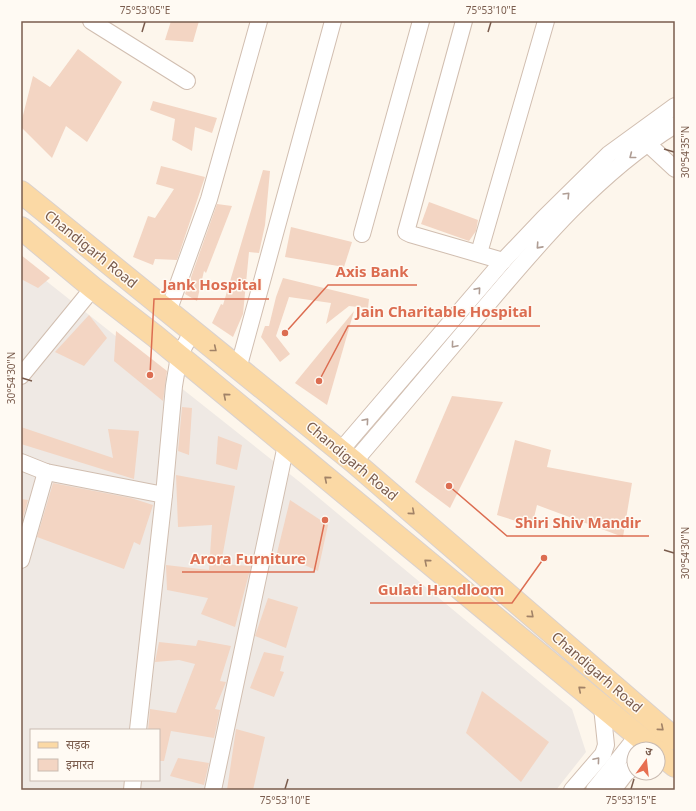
<svg xmlns="http://www.w3.org/2000/svg" width="696" height="811" viewBox="0 0 696 811" font-family="'Noto Sans','Noto Sans Devanagari',sans-serif">
  <rect width="100%" height="100%" fill="#fdf6ec"/>
  <path fill="#efe9e4" fill-rule="evenodd" d="M21,261L301,483L572,709L586,752L556,790H21ZM31,730H159V780H31Z"/>
  <g fill="#f3d5c3">
    <polygon points="171,21 199,21 193,42 165,40"/>
    <polygon points="78,49 122,82 87,142 66,126 52,158 21,127 21,123 33,76 50,87"/>
    <polygon points="153,101 217,118 212,133 195,127 192,151 172,140 175,119 150,110"/>
    <polygon points="161,166 205,177 177,260 155,259 153,265 133,257 148,216 155,218 174,189 156,184"/>
    <polygon points="263,170 270,171 265,225 259,253 249,252 243,314 233,337 212,323 221,304 223,305"/>
    <polygon points="429,202 478,220 476,231 469,241 421,224"/>
    <polygon points="217,204 232,206 206,273 204,271 197,301 185,294"/>
    <polygon points="291,227 352,242 344,267 285,257"/>
    <polygon points="21,255 50,278 38,288 21,279"/>
    <polygon points="283,278 369,299 368,308 349,306 326,324 331,303 289,297 276,336 290,354 280,362 261,337 265,326 269,326 276,297"/>
    <polygon points="354,311 327,405 295,383"/>
    <polygon points="89,315 107,338 84,366 55,352"/>
    <polygon points="116,331 167,371 163,401 114,361"/>
    <polygon points="452,396 503,402 450,508 415,482"/>
    <polygon points="182,407 192,408 189,455 178,451"/>
    <polygon points="21,427 113,458 108,429 139,431 134,479 21,444"/>
    <polygon points="218,436 242,445 237,470 216,464"/>
    <polygon points="515,440 551,450 547,467 632,483 623,537 537,505 532,526 497,515"/>
    <polygon points="176,475 235,486 221,564 251,566 235,627 201,614 208,598 167,590 166,565 209,570 212,525 178,527"/>
    <polygon points="53,483 131,498 153,505 140,545 134,542 124,569 37,537"/>
    <polygon points="21,499 28,500 21,525"/>
    <polygon points="290,500 328,525 318,571 277,553"/>
    <polygon points="268,598 298,607 286,648 255,636"/>
    <polygon points="198,640 231,646 220,681 226,682 215,709 220,710 214,738 171,731 164,761 159,761 159,730 148,730 150,709 176,713 195,664 179,660 155,662 159,642 196,646"/>
    <polygon points="264,652 284,656 280,671 284,672 274,697 250,688"/>
    <polygon points="482,691 549,742 521,782 466,733"/>
    <polygon points="236,729 265,737 253,790 227,790"/>
    <polygon points="178,758 209,763 204,785 170,776"/>
  </g>
  <g fill="none" stroke-linecap="round" stroke-linejoin="round">
    <defs>
      <g id="minor">
        <polyline points="91,21 187,81"/>
        <polyline points="464,21 406,232 410,234 503,261"/>
        <polyline points="648,144 675,169"/>
        <polyline points="362,234 421,21"/>
        <polyline points="479,253 546,21"/>
        <polyline points="168,312 209,199 259,21"/>
        <polyline points="238,369 333,21"/>
        <polyline points="21,376 93,288"/>
        <polyline points="341,450 503,261 543,219 609,154 675,106"/>
        <polyline points="21,462 46,472 164,495"/>
        <path d="M354,462C397,412 439,362 482,311C539,243 598,173 675,125"/>
        <polyline points="21,560 46,472"/>
        <polyline points="138,730 164,495 174,386 179,356 192,332"/>
        <polyline points="132,790 133,780"/>
        <polyline points="213,790 286,445"/>
        <polyline points="572,790 603,754 606,745 602,707"/>
        <polyline points="594,790 638,735"/>
        <polyline points="613,790 626,773 634,767"/>
      </g>
      <g id="primary">
        <polyline points="21,192 354,462 675,739"/>
        <polyline points="21,228 93,288 155,336 654,749"/>
        <polyline points="658,752 675,766"/>
      </g>
    </defs>
    <use href="#minor" stroke="#d1beb0" stroke-width="18"/>
    <use href="#primary" stroke="#dad1cd" stroke-width="24"/>
    <use href="#minor" stroke="#fff" stroke-width="16"/>
    <use href="#primary" stroke="#fbd9a5" stroke-width="22"/>
  </g>
  <defs><path id="oneway-chevron" d="M-2-3.5L2.5 0L-2 3.5" fill="none" stroke-width="1.6" stroke-linecap="round" stroke-linejoin="round"/></defs>
  <g stroke="#af9d94">
    <use href="#oneway-chevron" transform="translate(632 156) rotate(142)"/>
    <use href="#oneway-chevron" transform="translate(567 195) rotate(-46)"/>
    <use href="#oneway-chevron" transform="translate(539 246) rotate(132)"/>
    <use href="#oneway-chevron" transform="translate(478 290) rotate(-49)"/>
    <use href="#oneway-chevron" transform="translate(454 345) rotate(130)"/>
    <use href="#oneway-chevron" transform="translate(366 421) rotate(-49)"/>
    <use href="#oneway-chevron" transform="translate(597 760) rotate(-50)"/>
  </g>
  <g stroke="#a18267">
    <use href="#oneway-chevron" transform="translate(214 349) rotate(39)"/>
    <use href="#oneway-chevron" transform="translate(226 396) rotate(-140)"/>
    <use href="#oneway-chevron" transform="translate(327 479) rotate(-140)"/>
    <use href="#oneway-chevron" transform="translate(412 512) rotate(41)"/>
    <use href="#oneway-chevron" transform="translate(427 562) rotate(-140)"/>
    <use href="#oneway-chevron" transform="translate(531 615) rotate(41)"/>
    <use href="#oneway-chevron" transform="translate(581 689) rotate(-140)"/>
    <use href="#oneway-chevron" transform="translate(661 728) rotate(40)"/>
  </g>
  <path fill="none" stroke="#7a5c4d" stroke-width="1.5" d="M142,32L145,22M488,32L491,22M664,149L674,152M22,378L32,381M664,550L674,553M285,789L288,779M631,789L634,779"/>
  <g text-anchor="middle" stroke-width="3" stroke-linejoin="round" paint-order="stroke">
    <g font-size="14" fill="#7a5c4d" stroke="#fffaf3">
      <text transform="translate(91 249) rotate(39)" y="5">Chandigarh Road</text>
      <text transform="translate(352 461) rotate(40)" y="5">Chandigarh Road</text>
      <text transform="translate(597 672) rotate(41)" y="5">Chandigarh Road</text>
    </g>
  </g>
  <path fill="none" stroke="#dc6d51" stroke-width="1.5" d="M285 333L328 285H417M150 375L154 299H269M319 381L348 326H540M449 486L507 536H649M325 520L314 572H182M544 558L512 603H370"/>
  <g fill="#dc6d51" stroke="#fffaf3" stroke-width="1.5">
    <circle cx="285" cy="333" r="4"/>
    <circle cx="150" cy="375" r="4"/>
    <circle cx="319" cy="381" r="4"/>
    <circle cx="449" cy="486" r="4"/>
    <circle cx="325" cy="520" r="4"/>
    <circle cx="544" cy="558" r="4"/>
  </g>
  <g font-size="15" text-anchor="middle" font-weight="bold" fill="#dc6d51" stroke="#fffaf3" stroke-width="3" stroke-linejoin="round" paint-order="stroke">
    <text x="372" y="277">Axis Bank</text>
    <text x="212" y="290">Jank Hospital</text>
    <text x="444" y="317">Jain Charitable Hospital</text>
    <text x="578" y="528">Shiri Shiv Mandir</text>
    <text x="248" y="564">Arora Furniture</text>
    <text x="441" y="595">Gulati Handloom</text>
  </g>
  <rect width="696" height="811" fill="none" stroke="#fffaf3" stroke-width="44"/>
  <rect x="30" y="729" width="130" height="52" fill="#fffaf3" stroke="#cabbb1"/>
  <rect x="38" y="742" width="20" height="6" fill="#fbd9a5" stroke="#cabbb1"/>
  <text x="66" y="749" font-size="12" fill="#7a5c4d">सड़क</text>
  <rect x="38" y="759" width="20" height="12" fill="#f3d5c3" stroke="#cabbb1"/>
  <text x="66" y="769" font-size="12" fill="#7a5c4d">इमारत</text>
  <g transform="translate(646 761) rotate(15)"><circle r="19" fill="#fffaf3" stroke="#cabbb1"/>
  <path d="M0-3L7 15L0 10L-7 15Z" fill="#e76f51"/>
  <text y="-6" font-size="11" font-weight="bold" text-anchor="middle" fill="#7a5c4d">उ</text>
  </g>
  <rect x="22" y="22" width="652" height="767" fill="none" stroke="#7a5c4d" stroke-width="1.5"/>
  <g font-size="10" text-anchor="middle" fill="#7a5c4d">
    <text x="145" y="14">75°53'05"E</text>
    <text x="491" y="14">75°53'10"E</text>
    <text transform="translate(685 152) rotate(-90)" y="4">30°54'35"N</text>
    <text transform="translate(11 378) rotate(-90)" y="4">30°54'30"N</text>
    <text transform="translate(685 553) rotate(-90)" y="4">30°54'30"N</text>
    <text x="285" y="804">75°53'10"E</text>
    <text x="631" y="804">75°53'15"E</text>
  </g>
</svg>
